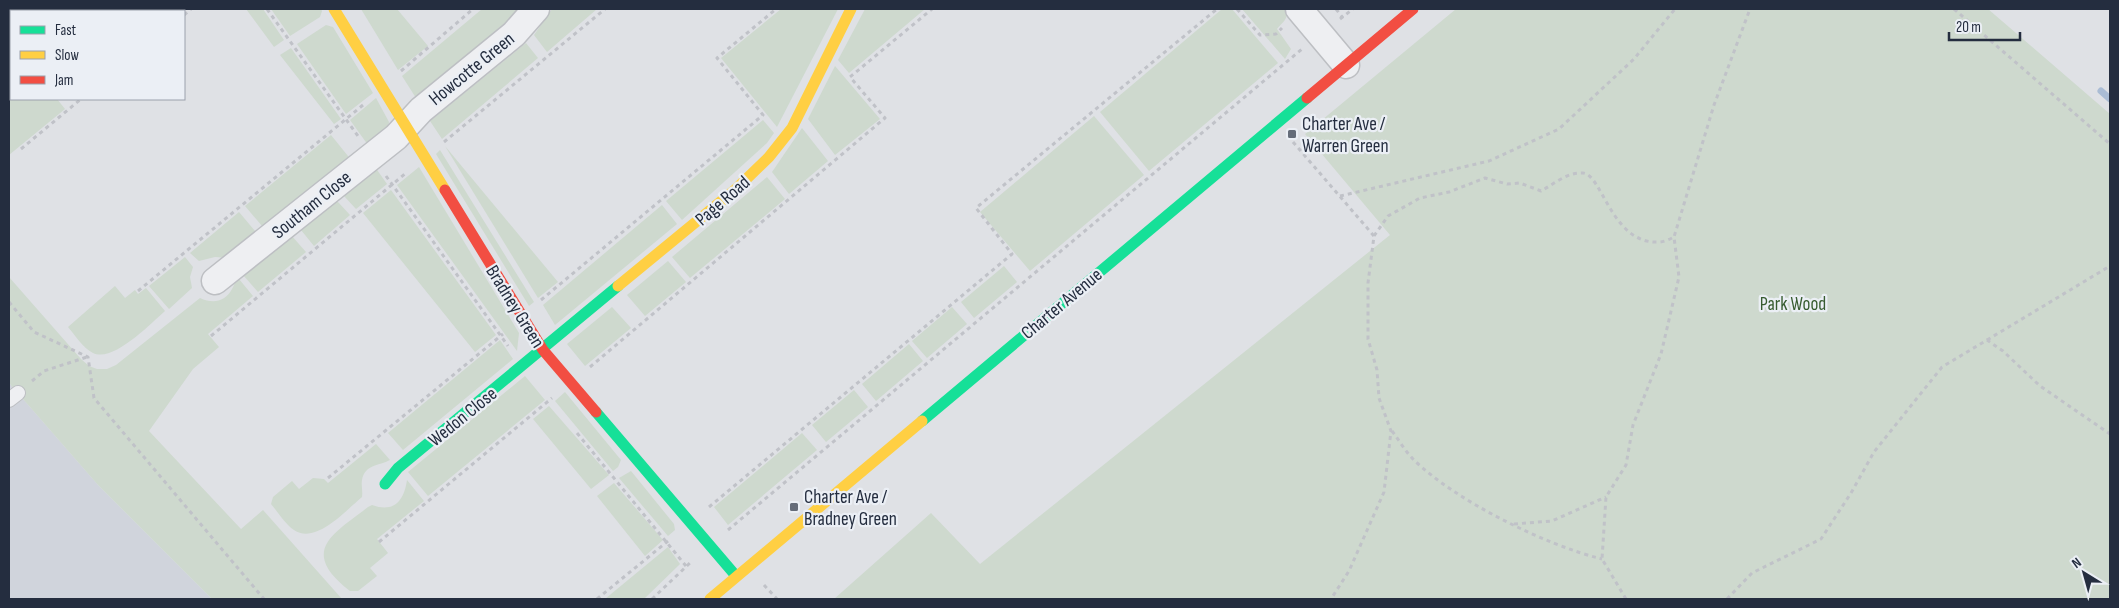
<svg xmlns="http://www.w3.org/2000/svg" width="2119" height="608" viewBox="0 0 2119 608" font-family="'Sofia Sans Condensed',sans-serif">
  <rect width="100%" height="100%" fill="#dfe1e5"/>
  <polygon fill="#d0d4dc" points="9,383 98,485 212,599 9,599"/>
  <g fill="#ced9ce">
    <polygon points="9,9 94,9 91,11 11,11 11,99 57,99 65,109 9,155"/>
    <polygon points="246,9 263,9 284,40 274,47"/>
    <polygon points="271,9 321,9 322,11 320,17 290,36"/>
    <polygon points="361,9 397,9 428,46 398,70"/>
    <polygon points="482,9 522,9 416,98 402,76"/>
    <polygon points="552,9 597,9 547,52 534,35"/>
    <polygon points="781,9 838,9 777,127 721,58"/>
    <polygon points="865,9 925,9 849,73 838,60"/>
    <polygon points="1222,9 1232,9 1278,63 1149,171 1100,112"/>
    <path d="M1242,9H1284C1291,18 1282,22 1277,29L1291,49L1285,59Z"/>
    <polygon points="1456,9 1988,9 2110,114 2110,599 834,599 931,513 980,564 1390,235 1305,134"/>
    <polygon points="326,25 333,27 373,93 346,114 297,44"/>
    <polygon points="526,43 538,58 442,139 430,121"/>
    <polygon points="291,48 341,119 334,124 280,55"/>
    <polygon points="835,66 880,119 835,155 808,119"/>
    <polygon points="376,98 389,122 388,128 368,145 350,120"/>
    <polygon points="1094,116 1144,175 1030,271 980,212"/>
    <polygon points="763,120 774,133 767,143 682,220 666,201"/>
    <polygon points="802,128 828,161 789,194 772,172"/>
    <polygon points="331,135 348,156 349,161 268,227 262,226 245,206"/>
    <polygon points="445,146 558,282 538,298"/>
    <polygon points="440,150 534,302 529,306 436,154"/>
    <polygon points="375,167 387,184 356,209 344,196 345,190"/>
    <polygon points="419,167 519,333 517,351 397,185"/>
    <polygon points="767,177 785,199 690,278 672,257"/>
    <polygon points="391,190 496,335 475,352 363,213"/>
    <polygon points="332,201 338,202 350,215 314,246 301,230 302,226"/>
    <polygon points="662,205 677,224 555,325 543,305"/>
    <polygon points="239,212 255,231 255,237 228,258 215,257 199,261 190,253"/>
    <polygon points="291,235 306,252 258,292 243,275"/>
    <polygon points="185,257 193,267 190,277 192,288 169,309 149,286"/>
    <polygon points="668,261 686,282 645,316 627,295"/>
    <polygon points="1004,266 1017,282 974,318 961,302"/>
    <path d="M9,277L81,359L89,366L97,369H107L116,365L200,298C213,304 225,302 232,289C235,284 234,282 239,279L253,296L208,334L219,347L193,369L149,431L241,529L263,510L342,599H212L98,485L9,383Z"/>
    <path d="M115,286L125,298L135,290L138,294L146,288L165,311C150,324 113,363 93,353C83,348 75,335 68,327Z"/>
    <polygon points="612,307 631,328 585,366 567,344"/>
    <polygon points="952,307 967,324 927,358 912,341"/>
    <polygon points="500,340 513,359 403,450 388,433"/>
    <polygon points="909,344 923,361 876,401 862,384"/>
    <polygon points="525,376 545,400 428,496 408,472"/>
    <polygon points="854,390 868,407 826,442 812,425"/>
    <polygon points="565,392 621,460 618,467 613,471 555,401"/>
    <polygon points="549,406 609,475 591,489 533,419"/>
    <polygon points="802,433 817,450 728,525 714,507"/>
    <path d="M376,444L390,460C379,466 365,464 362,480C361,486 363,491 362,497C346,510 316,545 294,530C285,524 278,512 271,504L273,497L292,481L299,489L313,478L324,479L328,483Z"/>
    <polygon points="631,471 674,524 675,530 668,536 619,478"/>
    <path d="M407,480L424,501L377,539L388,553L370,568L377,576L358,591H350C299,551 332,535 368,507L372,505C394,513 404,501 407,480Z"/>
    <polygon points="614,483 663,540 645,556 597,496"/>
    <polygon points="668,547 680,564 644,599 605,599"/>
  </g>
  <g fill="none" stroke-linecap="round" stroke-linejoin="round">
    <polyline stroke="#aabcd4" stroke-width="7" points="2101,91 2110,99"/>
    <defs>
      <polyline id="lane" points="9,400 18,393"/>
      <g id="street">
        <polyline points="1299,9 1346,65"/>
        <polyline points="112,11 115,9"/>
        <polyline points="215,281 396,137 421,110 514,34 536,9"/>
      </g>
    </defs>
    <use href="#lane" stroke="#bdbfc3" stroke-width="16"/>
    <use href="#street" stroke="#bdbfc3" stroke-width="29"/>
    <g stroke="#c0c2c8" stroke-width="3" stroke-dasharray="4 4" stroke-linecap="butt">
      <polyline points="171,9 173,11"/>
      <polyline points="267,9 358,136"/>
      <polyline points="1237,9 1260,35 1276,34 1282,28"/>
      <polyline points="1336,9 1343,18"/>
      <polyline points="1954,9 2110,144"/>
      <polyline points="184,15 191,9"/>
      <polyline points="1340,19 1353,9"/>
      <polyline points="401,71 473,9"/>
      <polyline points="444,142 605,9"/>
      <polyline points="1293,142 1374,236 1368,283 1368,339 1377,370 1379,398 1391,431 1384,492 1349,571 1331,599"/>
      <polyline points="21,149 81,99"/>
      <polyline points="386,176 508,346"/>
      <polyline points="1340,196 1489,161 1559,129 1634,59 1675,9"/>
      <path d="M1374,236L1388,216L1420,198L1449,192L1485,178L1507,184L1520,183L1541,191C1554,184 1567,172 1583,173C1602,174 1612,245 1659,242C1664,242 1670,239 1674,237"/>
      <polyline points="138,291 363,105"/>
      <polyline points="541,300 763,115 717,58 776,9"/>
      <polyline points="9,302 34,332 88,357 94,398 264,599"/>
      <polyline points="211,336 406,173"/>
      <polyline points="1987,340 2110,266"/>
      <polyline points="590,367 885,118 850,77 932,9"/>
      <polyline points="32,381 44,371 87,357"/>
      <path d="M1392,431C1399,440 1405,451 1413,459C1454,500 1545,545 1602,559"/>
      <polyline points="577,433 686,566"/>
      <polyline points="328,478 503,334"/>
      <polyline points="709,507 1012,254 976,208 1217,9"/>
      <polyline points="1514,524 1552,521 1606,497"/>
      <polyline points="728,530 1302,49"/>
      <polyline points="379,542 552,398"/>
      <polyline points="764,585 777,599"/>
      <polyline points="597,599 668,541"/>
      <polyline points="652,599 691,562"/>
      <polyline points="1626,599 1602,559 1606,497 1626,465 1633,425 1661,354 1679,277 1674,237 1714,105 1750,9"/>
      <polyline points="1727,599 1752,573 1821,539 1851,493 1874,452 1942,367 1987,340 2003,351 2040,386 2110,434"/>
    </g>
    <use href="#lane" stroke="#eeeff2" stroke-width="14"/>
    <use href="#street" stroke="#eeeff2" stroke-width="26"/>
    <g stroke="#16e098" stroke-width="11">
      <polyline points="596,412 736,576"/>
      <polyline points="922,421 1307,98"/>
      <polyline points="385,484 398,468 618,286"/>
    </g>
    <g stroke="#ffcf43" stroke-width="11">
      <polyline points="334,9 445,190"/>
      <polyline points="618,286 736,189 769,157 792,128 851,9"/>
      <polyline points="710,599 922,421"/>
    </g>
    <g stroke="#f24e42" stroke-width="11">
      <polyline points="1307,98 1413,9"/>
      <polyline points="445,190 543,350 596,412"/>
    </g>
  </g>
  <g fill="#656c79" stroke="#ebeff5" stroke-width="2">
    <rect x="1287" y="129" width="10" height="10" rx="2.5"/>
    <rect x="789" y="502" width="10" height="10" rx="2.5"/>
  </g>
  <g text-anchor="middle" stroke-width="4.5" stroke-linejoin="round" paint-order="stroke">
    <g font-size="19" fill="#242d3f" stroke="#ebeff5">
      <text transform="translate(471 68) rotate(-39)" y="7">Howcotte Green</text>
      <text transform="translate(722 200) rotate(-41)" y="7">Page Road</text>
      <text transform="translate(311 204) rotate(-39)" y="7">Southam Close</text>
      <text transform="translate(1061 303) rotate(-40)" y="7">Charter Avenue</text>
      <text transform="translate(516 306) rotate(58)" y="7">Bradney Green</text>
      <text transform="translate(462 416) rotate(-39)" y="7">Wedon Close</text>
    </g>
    <g font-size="19" fill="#242d3f" stroke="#ebeff5" text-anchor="start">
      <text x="1302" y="130">Charter Ave /<tspan x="1302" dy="22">Warren Green</tspan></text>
      <text x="804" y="503">Charter Ave /<tspan x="804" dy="22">Bradney Green</tspan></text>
    </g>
    <g font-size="19" fill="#375c30" stroke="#ebeff5">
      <text x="1793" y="310">Park Wood</text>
    </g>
  </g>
  <rect width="2119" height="608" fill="none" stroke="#242d3f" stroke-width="20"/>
  <rect x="10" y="10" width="175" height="90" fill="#ebeff5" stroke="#9ba1ac"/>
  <rect x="20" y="26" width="25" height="8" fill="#16e098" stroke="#9ba1ac"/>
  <text x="55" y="35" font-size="15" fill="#242d3f">Fast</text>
  <rect x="20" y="51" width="25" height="8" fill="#ffcf43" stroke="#9ba1ac"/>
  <text x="55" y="60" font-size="15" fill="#242d3f">Slow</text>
  <rect x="20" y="76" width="25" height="8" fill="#f24e42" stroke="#9ba1ac"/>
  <text x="55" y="85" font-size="15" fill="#242d3f">Jam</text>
  <g transform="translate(2084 573) rotate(323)" stroke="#ebeff5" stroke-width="4" paint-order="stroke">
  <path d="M0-4L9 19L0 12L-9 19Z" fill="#242d3f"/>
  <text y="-8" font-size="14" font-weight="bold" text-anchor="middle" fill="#242d3f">N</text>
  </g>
  <path d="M1949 32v8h71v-8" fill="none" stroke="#242d3f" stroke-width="2.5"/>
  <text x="1956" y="32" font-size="15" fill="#242d3f" stroke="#ebeff5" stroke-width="4" paint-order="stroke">20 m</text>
</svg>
